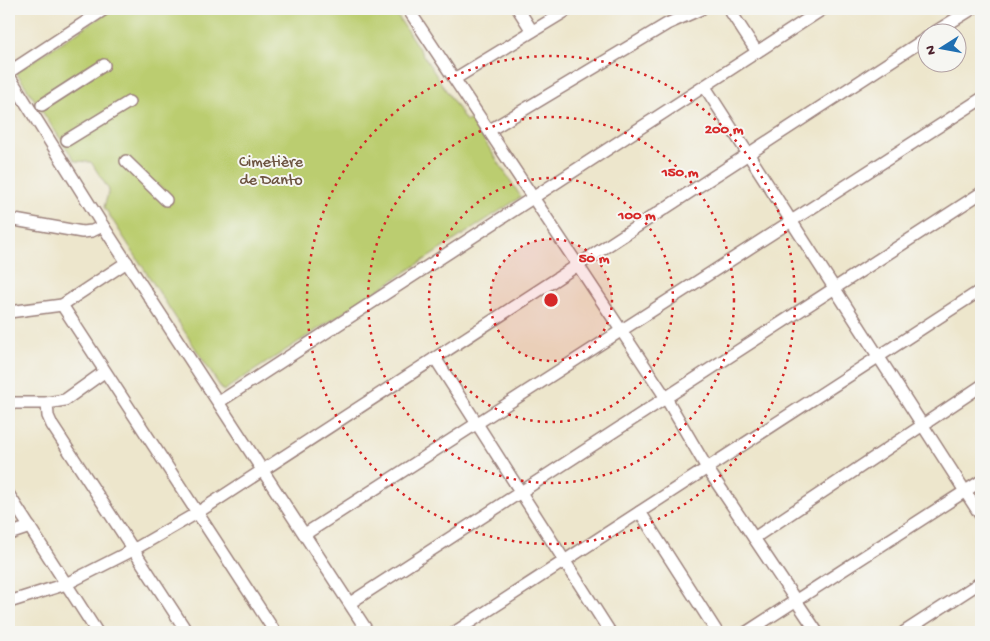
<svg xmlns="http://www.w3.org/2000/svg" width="990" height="641" viewBox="0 0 990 641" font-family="'Gochi Hand',sans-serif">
  <rect width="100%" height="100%" fill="#f6f6f2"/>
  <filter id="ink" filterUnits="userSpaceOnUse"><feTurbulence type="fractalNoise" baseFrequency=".02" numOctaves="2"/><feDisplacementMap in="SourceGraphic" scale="10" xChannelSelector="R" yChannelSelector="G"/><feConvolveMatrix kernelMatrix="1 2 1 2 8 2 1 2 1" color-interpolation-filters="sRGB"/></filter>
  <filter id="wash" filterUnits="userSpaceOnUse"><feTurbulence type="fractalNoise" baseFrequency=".0096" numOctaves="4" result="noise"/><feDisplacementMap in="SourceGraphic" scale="20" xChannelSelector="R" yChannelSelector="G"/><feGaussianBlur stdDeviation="1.12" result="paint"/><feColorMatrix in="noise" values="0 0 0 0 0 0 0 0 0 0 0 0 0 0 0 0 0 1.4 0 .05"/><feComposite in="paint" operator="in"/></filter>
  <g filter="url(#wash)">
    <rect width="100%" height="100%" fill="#ede6cc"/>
    <polygon fill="#bbcd70" stroke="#82764e" points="113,9 393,9 466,121 471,120 521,197 223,391 104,207 109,190 91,162 75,161 16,72"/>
  </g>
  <g filter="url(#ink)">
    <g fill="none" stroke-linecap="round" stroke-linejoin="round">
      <defs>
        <g id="minor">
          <polyline points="408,9 666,398 707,468 817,632"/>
          <polyline points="518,9 532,31"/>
          <polyline points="729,9 757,52"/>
          <polyline points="935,32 972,9"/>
          <polyline points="9,72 105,9"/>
          <polyline points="9,76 103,226 368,632"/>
          <polyline points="456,78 569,9"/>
          <polyline points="705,87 981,516"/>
          <polyline points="42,105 104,65"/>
          <polyline points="490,130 667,24 701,9"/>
          <polyline points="67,140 129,102"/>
          <polyline points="126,161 166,200"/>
          <polyline points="9,219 82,232 92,231 103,226"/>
          <polyline points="62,305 275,632"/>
          <polyline points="9,312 62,305 127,262"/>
          <polyline points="435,358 610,632"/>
          <polyline points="219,402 823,9"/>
          <polyline points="9,403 47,403 65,400 104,372"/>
          <polyline points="47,403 48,416 52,425 187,632"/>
          <polyline points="9,495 97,632"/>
          <polyline points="640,512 717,632"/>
          <polyline points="9,534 30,527"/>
          <polyline points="305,534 981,99"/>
          <polyline points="754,538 981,386"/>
          <polyline points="9,602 66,584 133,550 197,513 928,37"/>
          <polyline points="350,603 981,193"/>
          <polyline points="455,632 981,290"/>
          <polyline points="747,632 981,481"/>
          <polyline points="904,632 981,582"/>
        </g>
      </defs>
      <use href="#minor" stroke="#9c827c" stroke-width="14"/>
      <use href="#minor" stroke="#fff" stroke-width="11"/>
    </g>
  </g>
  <circle cx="551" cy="300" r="61" fill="#d62828" fill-opacity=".12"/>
  <g fill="none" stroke="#d62828" stroke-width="2.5" stroke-dasharray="2.5 5">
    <circle cx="551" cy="300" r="61"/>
    <circle cx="551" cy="300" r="122"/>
    <circle cx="551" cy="300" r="183"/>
    <circle cx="551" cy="300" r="244"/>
  </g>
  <g text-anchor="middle" stroke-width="4" stroke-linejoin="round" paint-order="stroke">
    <g font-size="16" fill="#6c5340" stroke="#f6f6f2">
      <text x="271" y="166">Cimetière<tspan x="271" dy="18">de Danto</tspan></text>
    </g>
  </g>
  <circle cx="551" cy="300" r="8" fill="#d62828" stroke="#f6f6f2" stroke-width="2.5"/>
  <g font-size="15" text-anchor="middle" font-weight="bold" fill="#d62828" stroke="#f6f6f2" stroke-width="4" stroke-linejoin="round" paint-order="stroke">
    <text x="724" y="133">200 m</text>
    <text x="680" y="176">150 m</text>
    <text x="637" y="219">100 m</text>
    <text x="594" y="262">50 m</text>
  </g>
  <rect width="990" height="641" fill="none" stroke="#f6f6f2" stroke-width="30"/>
  <g transform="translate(942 48) rotate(259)"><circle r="24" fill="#f6f6f2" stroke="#b1a0a2"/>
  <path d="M0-4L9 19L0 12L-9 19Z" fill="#1f6fb2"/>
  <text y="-8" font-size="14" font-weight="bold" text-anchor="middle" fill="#4a1f2b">N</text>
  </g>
</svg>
